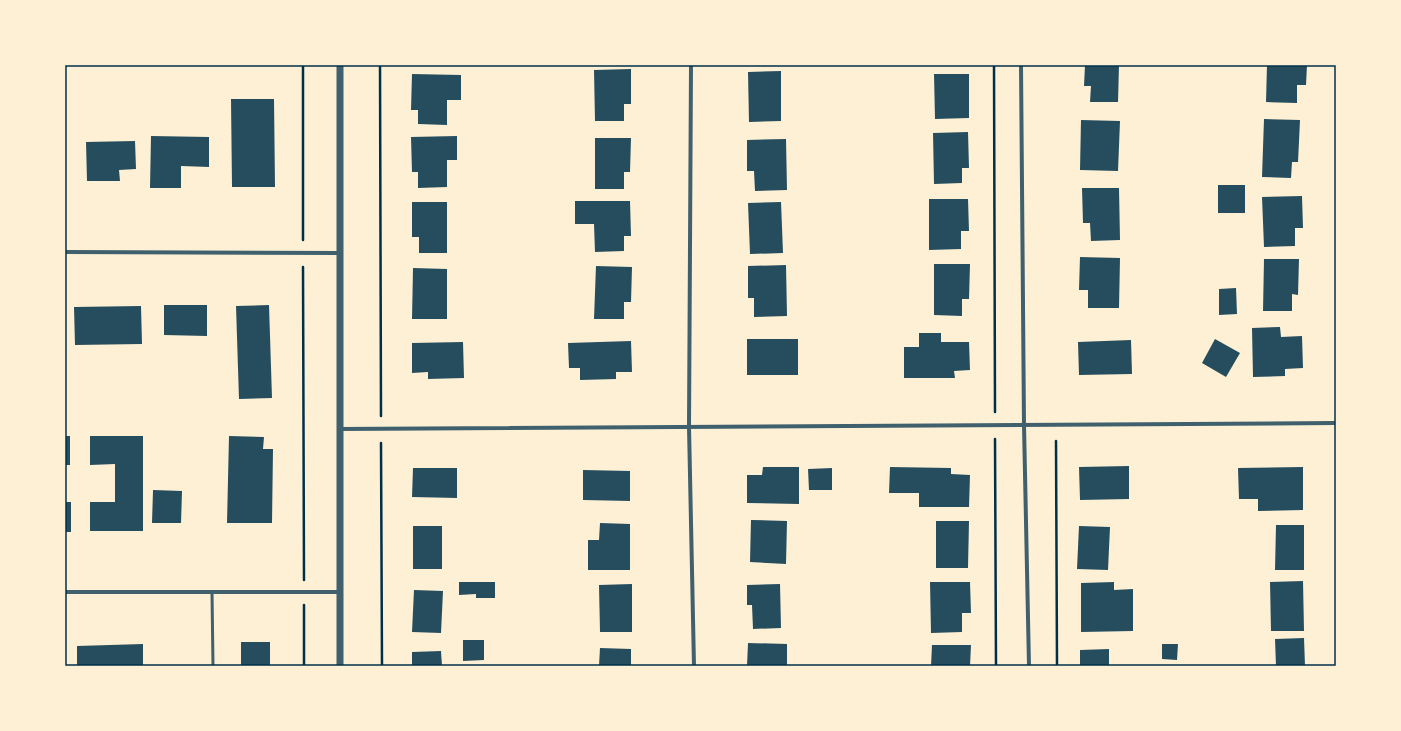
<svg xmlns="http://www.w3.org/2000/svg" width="1401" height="731" viewBox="0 0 1401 731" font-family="Commissioner,sans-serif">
  <rect width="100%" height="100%" fill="#fdf0d5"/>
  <g fill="#264d5e">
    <polygon points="1085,65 1119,65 1118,102 1090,102 1091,86 1084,86"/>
    <polygon points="1267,65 1307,65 1306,85 1297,85 1297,103 1266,102"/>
    <polygon points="631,69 631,104 624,104 624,121 595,121 594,70"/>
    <polygon points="781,71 781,121 749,122 748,72"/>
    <polygon points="412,74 461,75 461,100 447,100 447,125 418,124 418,110 411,110"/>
    <polygon points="934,74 969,74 969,118 935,119"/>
    <polygon points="231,99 274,99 275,187 232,187"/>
    <polygon points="1264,119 1300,120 1298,162 1292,162 1291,178 1262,177"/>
    <polygon points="1081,120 1120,121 1118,171 1080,170"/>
    <polygon points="968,132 969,168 962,168 962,183 934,184 933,133"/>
    <polygon points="151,136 209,137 209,167 181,166 181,188 150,188"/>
    <polygon points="457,136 457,160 447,160 447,187 418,188 418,172 412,172 411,137"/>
    <polygon points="595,138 631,138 630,172 624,172 624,189 595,189"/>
    <polygon points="786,139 787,190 755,191 754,171 747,171 747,140"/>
    <polygon points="135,141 136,169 119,170 120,181 87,181 86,142"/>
    <rect x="1218" y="185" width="27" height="28"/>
    <polygon points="1082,188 1119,188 1120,240 1091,241 1090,223 1083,223"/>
    <polygon points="1302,196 1303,228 1295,228 1295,246 1264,247 1262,197"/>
    <polygon points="929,199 968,199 969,231 961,231 961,249 929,250"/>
    <polygon points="575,201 630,201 631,236 624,236 624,251 595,252 594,224 575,224"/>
    <polygon points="412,202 447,202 447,253 419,253 419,237 412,237"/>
    <polygon points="781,202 783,253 750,254 748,203"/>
    <polygon points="1080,257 1120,258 1119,308 1088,308 1088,290 1079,290"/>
    <polygon points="1264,259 1299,259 1298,295 1292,294 1292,311 1263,311"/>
    <polygon points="934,264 970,264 969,299 962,299 962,316 934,315"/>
    <polygon points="786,265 787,316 754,317 754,298 748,298 748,266"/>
    <polygon points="596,266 632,267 631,302 624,302 624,319 594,319"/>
    <polygon points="413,268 447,269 447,319 412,319"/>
    <polygon points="1236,288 1237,314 1219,315 1219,289"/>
    <polygon points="164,305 207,305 207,336 164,335"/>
    <polygon points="269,305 272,398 239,399 236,306"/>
    <polygon points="141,306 142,344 75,345 74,307"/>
    <polygon points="1280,327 1281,337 1302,336 1303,368 1285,369 1285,376 1253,377 1252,328"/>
    <polygon points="919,333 941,333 941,342 969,342 970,370 954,371 955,378 904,378 904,347 919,347"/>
    <rect x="747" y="339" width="51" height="36"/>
    <polygon points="1215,339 1240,353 1226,377 1202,363"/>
    <polygon points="1131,340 1132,374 1079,375 1078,342"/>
    <polygon points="631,341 632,372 616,372 616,379 580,380 580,368 569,368 568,343"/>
    <polygon points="463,342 464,378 428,379 428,372 412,373 412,343"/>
    <rect x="65" y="436" width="5" height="29"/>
    <polygon points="90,436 143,436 143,531 90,531 90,502 115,502 115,464 90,465"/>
    <polygon points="229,436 264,437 263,449 273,449 272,523 227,523"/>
    <polygon points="1129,466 1129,499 1080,500 1079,467"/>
    <polygon points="763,467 799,467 799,504 747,503 747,475 762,475"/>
    <polygon points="890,467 951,468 951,474 970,475 969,507 919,507 919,493 889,493"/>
    <polygon points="1303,467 1303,510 1258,511 1258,499 1239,499 1238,468"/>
    <polygon points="413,468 457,468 457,498 412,497"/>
    <polygon points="832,468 832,490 809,490 808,469"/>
    <polygon points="583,470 630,471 630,501 583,500"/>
    <polygon points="153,490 182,491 181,523 152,523"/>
    <rect x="65" y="502" width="6" height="30"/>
    <polygon points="751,520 787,521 786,564 750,562"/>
    <polygon points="936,521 969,521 968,568 936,568"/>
    <polygon points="600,523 630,524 630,570 588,570 588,540 599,540"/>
    <polygon points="1276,525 1304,525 1304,570 1275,570"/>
    <rect x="413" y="526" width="29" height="43"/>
    <polygon points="1079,526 1110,527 1108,570 1077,569"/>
    <polygon points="1303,581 1304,631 1271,631 1270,582"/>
    <polygon points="459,582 495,582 495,598 476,598 476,594 459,595"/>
    <polygon points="930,582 970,582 971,613 962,613 962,632 931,633"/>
    <polygon points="1114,582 1114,590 1133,589 1133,631 1081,632 1081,583"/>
    <polygon points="632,584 632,632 600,632 599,585"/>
    <polygon points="780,584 781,628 753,629 752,605 747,605 747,585"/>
    <polygon points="414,590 443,591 441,633 412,632"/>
    <polygon points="1304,638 1305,666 1276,666 1275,639"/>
    <polygon points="463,640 484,640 484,660 463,661"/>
    <rect x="241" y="642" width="29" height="24"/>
    <polygon points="748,643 787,644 787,666 747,666"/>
    <polygon points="143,644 143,666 77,666 77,646"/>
    <polygon points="1162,644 1178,644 1177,660 1162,659"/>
    <polygon points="932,645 971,645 970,666 931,666"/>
    <polygon points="600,648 631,649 631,666 599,666"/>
    <polygon points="1109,649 1109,666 1080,666 1080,650"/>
    <polygon points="441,651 442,666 412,666 412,652"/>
  </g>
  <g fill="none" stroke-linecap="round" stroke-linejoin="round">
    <g stroke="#003049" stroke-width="2.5">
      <polyline points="303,65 303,240"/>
      <polyline points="380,65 381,416"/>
      <polyline points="994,65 995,412"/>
      <polyline points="303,267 304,580"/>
      <polyline points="995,439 996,666"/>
      <polyline points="1056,441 1057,666"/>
      <polyline points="381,443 382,666"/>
      <polyline points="304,605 304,666"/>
    </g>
    <polyline stroke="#3f606c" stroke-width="3" points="212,592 213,666"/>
    <g stroke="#3f606c" stroke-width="4">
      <polyline points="691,65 689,427 694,666"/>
      <polyline points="1021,65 1024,425 1029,666"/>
      <polyline points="65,252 340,253"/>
      <polyline points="339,429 1336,423"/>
      <polyline points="65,592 339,592"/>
    </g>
    <polyline stroke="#3f606c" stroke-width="7" points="340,666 340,65"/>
  </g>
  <rect width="1401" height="731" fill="none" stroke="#fdf0d5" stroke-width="132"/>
  <rect x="66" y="66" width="1269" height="599" fill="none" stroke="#003049" stroke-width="1.5"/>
</svg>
